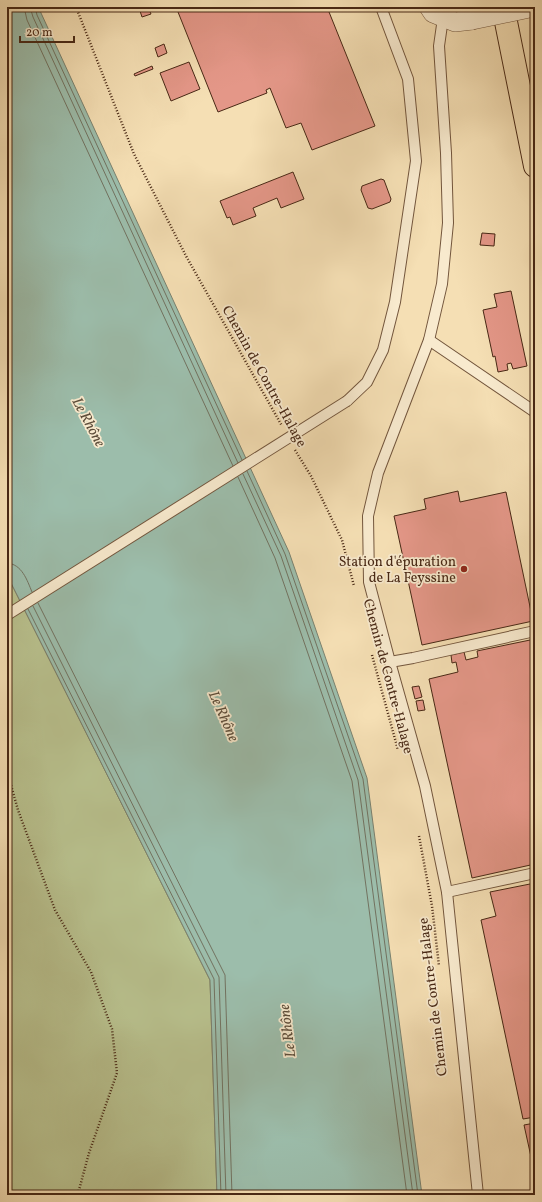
<svg xmlns="http://www.w3.org/2000/svg" width="542" height="1202" viewBox="0 0 542 1202" font-family="Vollkorn,serif">
  <rect width="100%" height="100%" fill="#f5dfb4"/>
  <filter id="stains"><feTurbulence type="fractalNoise" baseFrequency=".005" numOctaves="4"/><feColorMatrix values="0 0 0 0 .2 0 0 0 0 .09 0 0 0 0 .02 0 0 0 .5 -.17"/></filter>
  <radialGradient id="worn" r=".72"><stop offset=".6" stop-color="#630" stop-opacity="0"/><stop offset="1" stop-color="#630" stop-opacity=".3"/></radialGradient>
  <polygon fill="#b9c28f" stroke="#807552" points="7,575 210,980 217,1195 7,1195"/>
  <polygon fill="#9cbdab" stroke="#7a816f" points="7,7 39,7 41,13 289,552 367,778 422,1195 217,1195 210,980 7,575"/>
  <g fill="none" stroke-linecap="round" stroke-linejoin="round">
    <g stroke="#727260" stroke-width="1">
      <polyline points="24,7 27,20 233,466"/>
      <polyline points="30,7 33,17 238,463"/>
      <polyline points="35,7 37,15 242,460"/>
      <polyline points="247,471 285,554 363,779 418,1195"/>
      <polyline points="243,474 281,556 358,780 413,1195"/>
      <polyline points="238,477 275,558 352,781 407,1195"/>
      <path d="M7,563C22,564 27,580 32,592"/>
      <polyline points="38,603 225,975 232,1195"/>
      <polyline points="33,606 219,977 226,1195"/>
      <polyline points="28,609 214,979 221,1195"/>
    </g>
  </g>
  <g fill="#e49788" stroke="#482815">
    <polygon points="142,7 148,7 151,14 142,17 139,8"/>
    <polygon points="176,7 327,7 375,126 312,150 301,123 286,128 270,88 266,90 267,93 218,112"/>
    <polygon points="164,44 167,53 158,57 155,48"/>
    <polygon points="189,62 200,89 171,101 160,73"/>
    <polygon points="152,66 153,69 135,76 134,74"/>
    <polygon points="293,172 304,199 281,208 277,198 253,208 256,216 233,225 230,217 227,218 220,201"/>
    <polygon points="381,179 384,180 391,199 390,202 372,209 368,208 361,190 362,186"/>
    <polygon points="482,233 495,234 494,246 480,245"/>
    <polygon points="511,291 527,366 513,369 511,363 507,364 508,370 498,372 495,356 493,357 483,310 497,307 494,294"/>
    <polygon points="458,491 460,502 506,492 533,621 422,645 394,516 426,509 424,499"/>
    <polygon points="535,639 535,864 472,878 429,679 458,672 456,662 452,663 451,655 464,652 466,660 478,657 477,651"/>
    <polygon points="419,686 422,697 415,699 412,687"/>
    <polygon points="423,700 425,710 418,711 416,701"/>
    <polygon points="535,883 535,1117 523,1119 481,920 496,916 490,892"/>
    <polygon points="535,1123 535,1175 524,1125"/>
  </g>
  <g fill="none" stroke-linecap="round" stroke-linejoin="round">
    <defs>
      <g id="lane">
        <polyline points="443,18 439,46 446,153 448,223 442,284 429,340 378,473 368,516 369,582 390,662 425,786 447,892 478,1195"/>
        <polyline points="429,340 535,412"/>
        <polyline points="347,401 367,382 383,350 395,302 416,161 408,79 381,7"/>
        <polyline points="390,662 413,658 535,631"/>
        <polyline points="447,892 535,873"/>
      </g>
      <polyline id="street" points="429,7 433,13 455,22 472,20"/>
      <polyline id="highway" points="503,7 535,166"/>
    </defs>
    <use href="#lane" stroke="#73563d" stroke-width="12"/>
    <use href="#street" stroke="#73563d" stroke-width="20"/>
    <use href="#highway" stroke="#482815" stroke-width="24"/>
    <g stroke="#482815" stroke-width="2.5" stroke-dasharray="1 2" stroke-linecap="butt">
      <polyline points="76,7 134,154 186,256 282,426"/>
      <polyline points="295,450 311,476 342,540 354,586"/>
      <polyline points="372,655 398,750"/>
      <polyline points="7,771 18,810 55,910 91,972 112,1029 117,1073 89,1153 79,1190 77,1195"/>
      <polyline points="419,836 432,906 439,966"/>
    </g>
    <use href="#lane" stroke="#f8eace" stroke-width="10"/>
    <use href="#street" stroke="#f8eace" stroke-width="19"/>
    <use href="#highway" stroke="#f5dfb4" stroke-width="22"/>
    <defs>
      <polyline id="lane-bridge" points="7,615 347,401"/>
      <polyline id="street-bridge" points="472,20 534,7"/>
    </defs>
    <use href="#lane-bridge" stroke="#73563d" stroke-width="12" stroke-linecap="butt"/>
    <use href="#street-bridge" stroke="#73563d" stroke-width="20" stroke-linecap="butt"/>
    <use href="#lane-bridge" stroke="#f8eace" stroke-width="10"/>
    <use href="#street-bridge" stroke="#f8eace" stroke-width="19"/>
  </g>
  <circle fill="#8f2418" stroke="#f8eace" stroke-width="1.5" cx="464" cy="569" r="4"/>
  <g text-anchor="middle" stroke-width="3.5" stroke-linejoin="round" paint-order="stroke">
    <g font-size="14" fill="#482815" stroke="#f8eace">
      <text transform="translate(265 376) rotate(61)" y="5">Chemin de Contre-Halage</text>
      <text transform="translate(389 676) rotate(75)" y="5">Chemin de Contre-Halage</text>
      <text transform="translate(432 997) rotate(-97)" y="5">Chemin de Contre-Halage</text>
    </g>
    <g font-size="14" fill="#482815" stroke="#f8eace" text-anchor="end">
      <text x="456" y="566">Station d'épuration<tspan x="456" dy="16">de La Feyssine</tspan></text>
    </g>
    <g font-size="15" font-style="italic" fill="#5d4d3a" stroke="#f8eace">
      <text transform="translate(89 422) rotate(62)" y="5">Le Rhône</text>
      <text transform="translate(224 716) rotate(66)" y="5">Le Rhône</text>
      <text transform="translate(287 1031) rotate(-97)" y="5">Le Rhône</text>
    </g>
  </g>
  <rect width="542" height="1202" fill="none" stroke="#f5dfb4" stroke-width="24"/>
  <rect x="8" y="8" width="526" height="1186" fill="none" stroke="#482815" stroke-width="2"/>
  <rect x="12" y="12" width="518" height="1178" fill="none" stroke="#482815"/>
  <path d="M20 36v6h54v-6" fill="none" stroke="#482815" stroke-width="2"/>
  <text x="26" y="36" font-size="12" fill="#482815" stroke="#f8eace" stroke-width="3" paint-order="stroke">20 m</text>
  <rect width="100%" height="100%" filter="url(#stains)"/>
  <rect width="100%" height="100%" fill="url(#worn)"/>
</svg>
